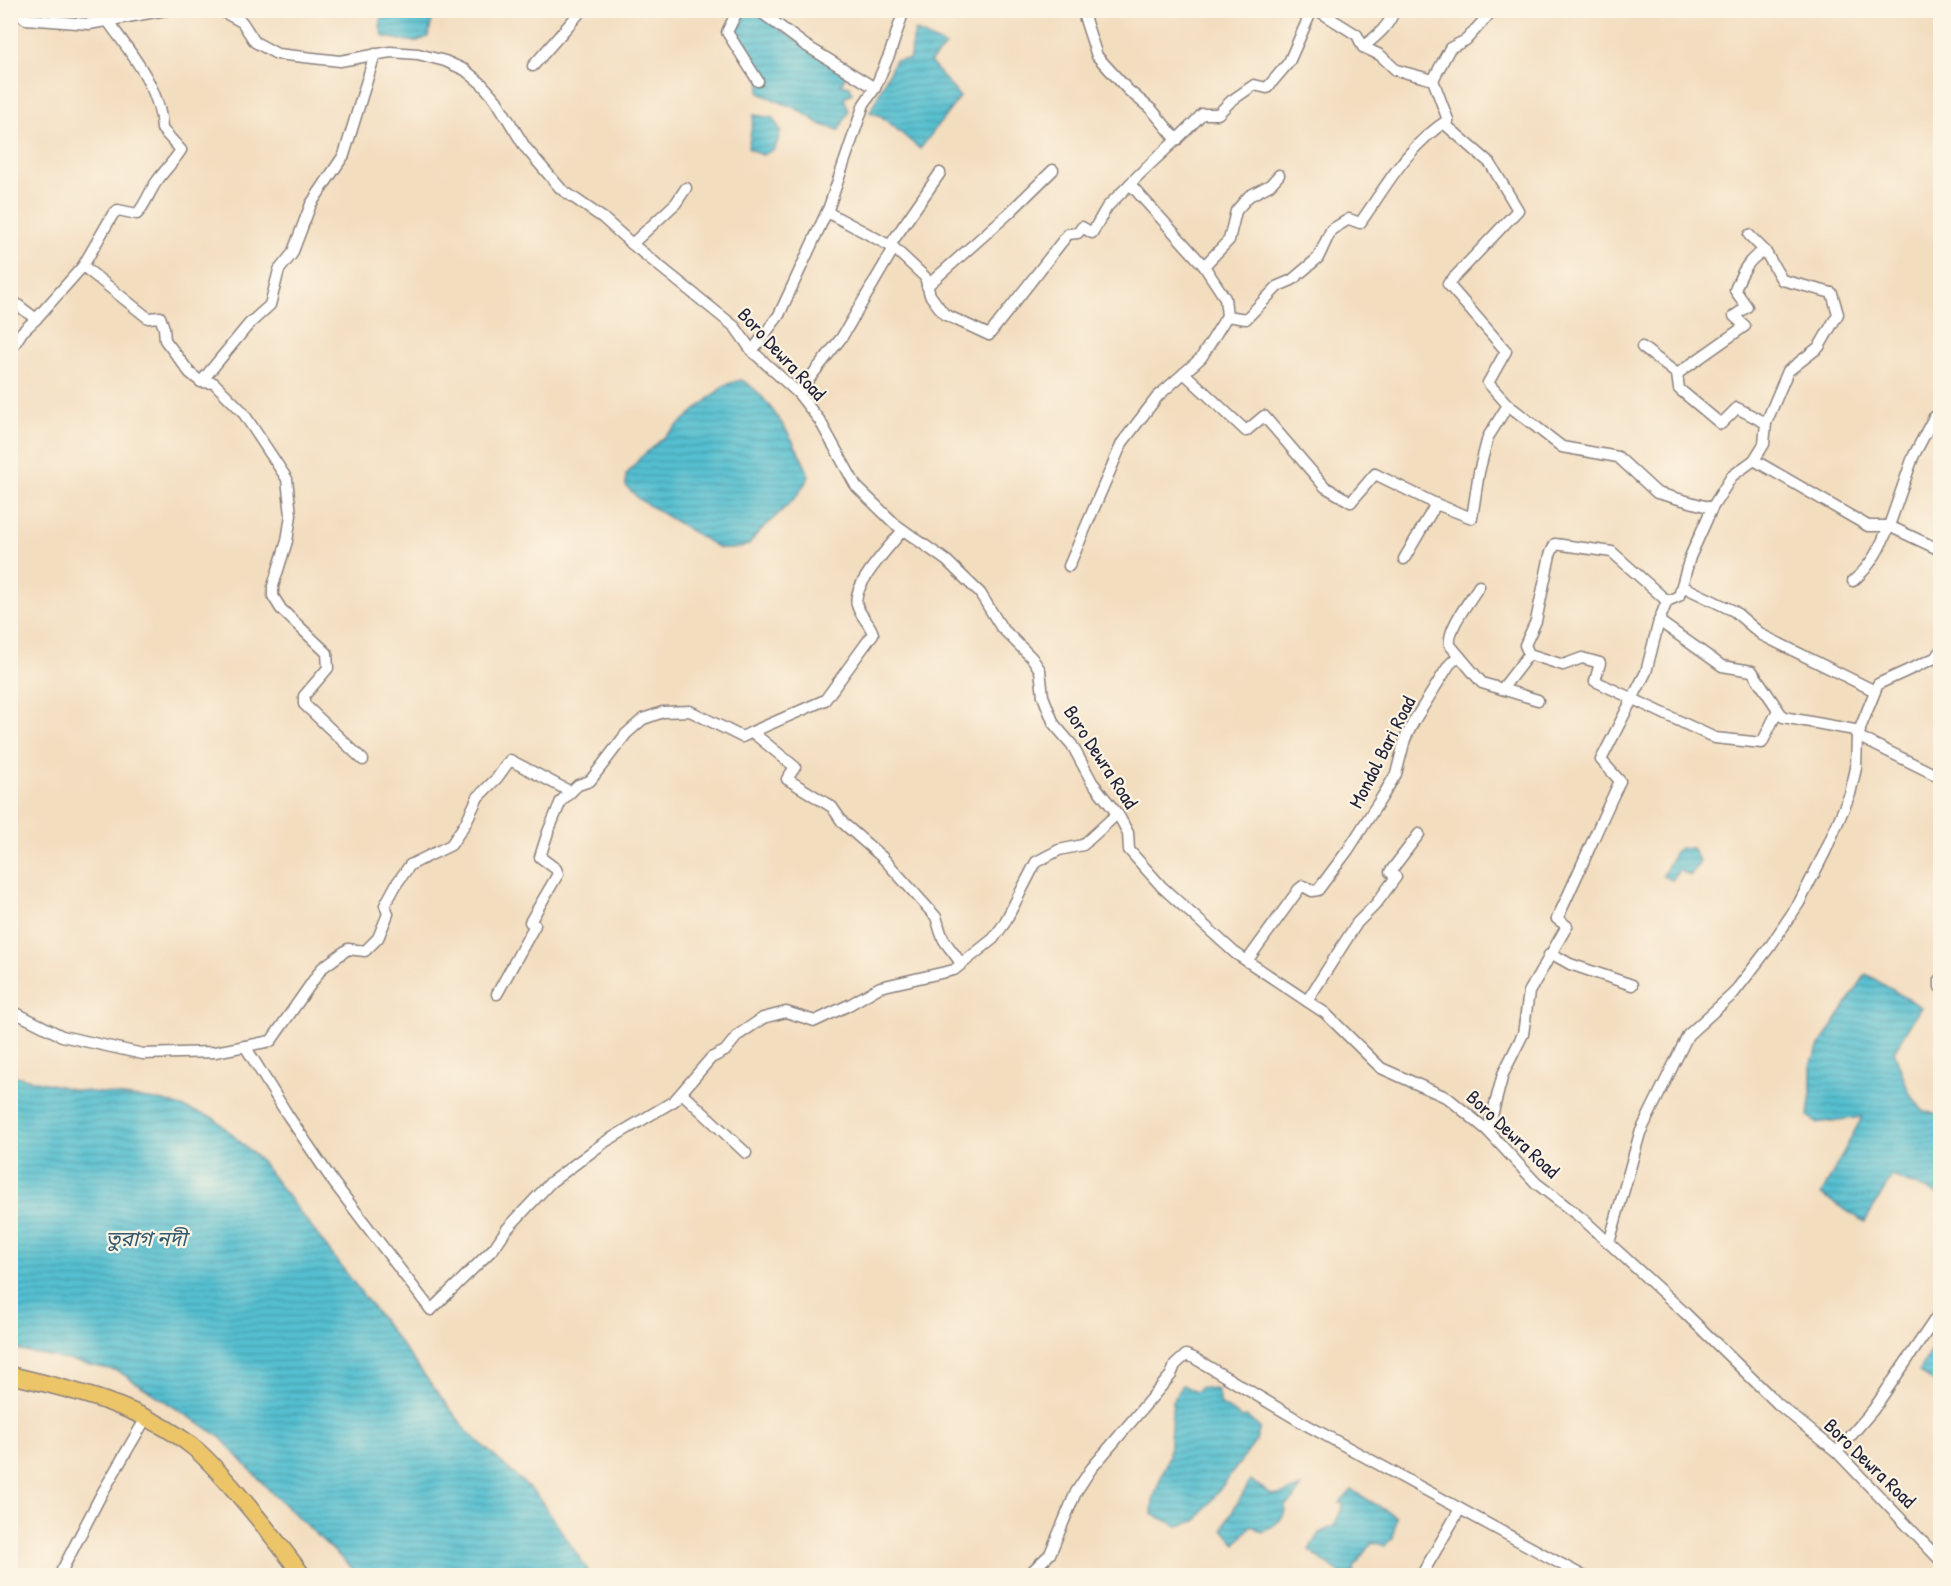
<svg xmlns="http://www.w3.org/2000/svg" width="1951" height="1586" viewBox="0 0 1951 1586" font-family="'Patrick Hand','Noto Sans Bengali',sans-serif">
  <defs>
    <pattern id="water-rules" width="6" height="5" patternUnits="userSpaceOnUse" patternTransform="scale(1.5)"><rect width="6" height="5" fill="#54bfd0"/><path d="M0 2.5h6" fill="none" stroke="#459baa"/></pattern>
  </defs>
  <rect width="100%" height="100%" fill="#fcf5e5"/>
  <filter id="ink" filterUnits="userSpaceOnUse"><feTurbulence type="fractalNoise" baseFrequency=".0167" numOctaves="2"/><feDisplacementMap in="SourceGraphic" scale="12" xChannelSelector="R" yChannelSelector="G"/><feConvolveMatrix kernelMatrix="1 2 1 2 8 2 1 2 1" color-interpolation-filters="sRGB"/></filter>
  <filter id="wash" filterUnits="userSpaceOnUse"><feTurbulence type="fractalNoise" baseFrequency=".008" numOctaves="4" result="noise"/><feDisplacementMap in="SourceGraphic" scale="24" xChannelSelector="R" yChannelSelector="G"/><feGaussianBlur stdDeviation="1.35" result="paint"/><feColorMatrix in="noise" values="0 0 0 0 0 0 0 0 0 0 0 0 0 0 0 0 0 1.4 0 .05"/><feComposite in="paint" operator="in"/></filter>
  <g filter="url(#wash)">
    <rect width="100%" height="100%" fill="#f3ddbf"/>
    <g fill="url(#water-rules)" stroke="#3b7086" stroke-width="1.5">
      <polygon points="382,11 434,11 428,37 415,42 384,37 380,28"/>
      <polygon points="740,11 753,11 847,74 841,84 850,86 852,93 844,98 849,111 839,130 822,125 799,110 759,93 761,81 730,33"/>
      <polygon points="915,31 946,46 930,62 960,97 920,149 881,116 870,112 895,60 909,60"/>
      <polygon points="754,115 773,118 781,131 775,149 762,155 748,148"/>
      <path d="M741,380C765,390 803,453 809,477L797,496L755,536L749,545L731,549L719,548L640,500L626,486V475L640,458L725,385Z"/>
      <polygon points="1680,848 1692,848 1700,862 1690,876 1679,870 1672,880 1663,876 1675,852"/>
      <polygon points="1866,974 1921,1007 1894,1051 1909,1092 1922,1110 1940,1116 1940,1195 1892,1176 1865,1222 1821,1195 1862,1117 1816,1123 1808,1116 1811,1093 1811,1063 1825,1037"/>
      <polygon points="11,1075 76,1090 164,1101 214,1118 260,1160 467,1431 538,1496 591,1575 356,1575 354,1570 273,1494 219,1436 118,1371 11,1348"/>
      <polygon points="1940,1336 1940,1386 1919,1372"/>
      <polygon points="1183,1385 1195,1392 1201,1387 1217,1390 1221,1405 1243,1418 1247,1417 1260,1428 1256,1441 1196,1521 1178,1526 1152,1514 1153,1500 1169,1455 1173,1401 1181,1386"/>
      <path d="M1250,1481C1257,1484 1261,1487 1267,1492C1276,1499 1291,1491 1301,1487L1294,1499L1285,1506C1287,1519 1272,1527 1262,1532L1251,1525L1236,1544L1223,1529C1230,1512 1242,1498 1250,1481Z"/>
      <polygon points="1352,1490 1396,1517 1393,1538 1385,1546 1373,1542 1355,1566 1353,1575 1342,1575 1309,1550 1319,1533 1334,1526 1344,1504 1340,1503"/>
    </g>
  </g>
  <g filter="url(#ink)">
    <g fill="none" stroke-linecap="round" stroke-linejoin="round">
      <defs>
        <g id="minor">
          <polyline points="14,10 26,19 89,24 166,10"/>
          <polyline points="220,10 242,22 255,42 277,54 340,61 390,52 418,54 445,61 465,70 482,84 496,100 525,147 561,189 603,218 632,244 735,327 752,351 798,393 820,421 856,486 895,524 947,561 980,593 1001,627 1032,658 1040,670 1043,696 1054,724 1072,745 1092,782 1119,816 1128,833 1129,850 1162,887 1235,953 1325,1013 1381,1068 1448,1098 1488,1131 1536,1183 1585,1221 1685,1313 1778,1404 1837,1452 1940,1560"/>
          <polyline points="738,10 727,32 758,81"/>
          <polyline points="758,10 805,45 875,88"/>
          <polyline points="1082,10 1097,56 1128,90 1152,110 1177,140"/>
          <polyline points="1317,10 1357,35 1363,47 1380,55 1396,70 1433,80 1448,120 1447,126 1490,163 1518,210 1448,284 1506,351 1488,383 1508,405 1562,447 1618,457 1657,493 1712,508 1732,476 1754,460 1868,526 1889,526 1913,457 1934,417"/>
          <path d="M107,20C130,52 161,88 162,129L181,150C174,161 165,170 157,181C149,192 146,204 137,214L118,210L113,214L83,266L148,318L160,317L164,328L165,340L190,373L201,382L214,383L242,411L287,479L291,515L287,541L273,586V596L281,609L327,653L328,668L304,696V704L363,760"/>
          <path d="M1363,47C1375,37 1390,26 1394,10"/>
          <polyline points="533,66 582,10"/>
          <polyline points="1433,80 1450,48 1466,40 1493,10"/>
          <path d="M1749,235L1765,251C1749,257 1741,274 1735,290L1747,307L1734,316L1745,326L1677,374L1679,389L1721,424L1737,408L1766,423L1764,444L1754,460"/>
          <polyline points="632,244 676,203 686,188"/>
          <polyline points="890,245 940,173"/>
          <polyline points="894,248 925,277 930,295 944,314 989,335 1068,234 1078,233 1082,227 1092,233 1107,207 1130,184"/>
          <polyline points="1765,251 1782,280 1832,293 1838,314 1819,347 1788,371 1766,423"/>
          <polyline points="1204,266 1229,240 1236,211 1249,196 1270,185 1279,175"/>
          <polyline points="927,286 1008,214 1053,170"/>
          <polyline points="10,299 36,319"/>
          <path d="M1227,316L1246,319L1278,286L1292,280L1318,258L1331,230L1349,219L1360,223C1388,184 1406,147 1448,120"/>
          <polyline points="1642,347 1677,374"/>
          <polyline points="10,351 22,332 36,319 83,266"/>
          <polyline points="752,351 779,315 829,207 864,104 875,88 890,53 904,10"/>
          <polyline points="1184,373 1246,431 1264,416 1325,487 1351,502 1375,474 1436,504"/>
          <polyline points="201,382 249,324 270,305 279,270 292,254 311,204 344,155 375,54"/>
          <polyline points="798,393 842,337 894,248 827,212"/>
          <polyline points="1404,559 1436,504 1472,518 1479,472 1488,437 1508,405"/>
          <path d="M1069,566L1122,443L1158,396L1201,358L1227,316L1225,298L1204,266L1130,184C1153,159 1180,139 1202,114H1218L1231,101L1254,85L1267,88L1289,62L1312,10"/>
          <path d="M1853,581C1871,566 1880,548 1889,526L1940,550"/>
          <path d="M1479,586C1470,601 1447,628 1450,645L1482,683L1538,700"/>
          <polyline points="1682,586 1734,611 1762,635 1875,691"/>
          <polyline points="1659,621 1722,666 1752,671 1783,717 1860,731"/>
          <polyline points="1529,654 1563,665 1582,658 1600,663 1595,681 1715,738 1762,743 1778,710"/>
          <polyline points="1502,689 1529,654 1525,645 1536,621 1550,555 1555,544 1612,552 1667,601 1679,596 1690,557 1712,508"/>
          <path d="M752,732L825,700L873,634C870,623 860,616 857,605C851,586 891,545 903,530"/>
          <polyline points="1857,736 1940,777"/>
          <polyline points="1549,955 1554,955 1570,964 1632,985"/>
          <polyline points="1247,961 1299,889 1303,886 1312,891 1318,890 1348,850 1382,797 1396,774 1405,739 1414,721 1449,665 1458,656"/>
          <polyline points="1940,980 1940,987"/>
          <path d="M497,994L535,925L530,922L558,874L556,869L540,857L548,832L561,801L578,785L590,781L626,734L643,719L663,712L690,711L742,737L752,732L795,767L787,779L832,807L843,823L883,858L936,917C939,925 940,933 944,940C949,948 956,955 961,964"/>
          <polyline points="1307,1001 1357,923 1376,904 1396,877 1390,872 1419,834"/>
          <polyline points="10,1010 62,1036 143,1054 215,1052 271,1041 322,968 348,949 365,951 378,938 388,914 385,905 397,883 410,865 451,845 465,824 478,797 497,778 510,760 571,792"/>
          <polyline points="245,1046 287,1114 334,1183 431,1310 494,1248 506,1230 551,1182 605,1142 674,1101 711,1058 725,1051 738,1035 763,1018 786,1012 815,1021 849,1005 880,987 954,970 993,939 1004,924 1036,862 1059,850 1083,845 1117,814"/>
          <polyline points="682,1093 746,1153"/>
          <path d="M1488,1131L1503,1074L1523,1034L1529,992L1567,926L1557,919C1579,873 1598,827 1620,781L1601,760L1646,672L1659,621L1667,601"/>
          <polyline points="1609,1243 1640,1133 1688,1035 1733,994 1771,945 1799,903 1825,852 1850,794 1856,768 1857,736 1878,684 1937,657 1940,652"/>
          <polyline points="1837,1452 1873,1410 1940,1312"/>
          <polyline points="59,1576 101,1495 146,1418"/>
          <polyline points="1027,1576 1050,1554 1076,1492 1091,1469 1171,1375 1175,1365 1186,1355 1194,1358 1303,1423 1583,1576"/>
          <polyline points="1421,1576 1460,1509"/>
        </g>
        <path id="highway" d="M10,1375C71,1389 144,1407 193,1447C207,1458 219,1473 231,1486C256,1515 280,1545 303,1576"/>
      </defs>
      <use href="#minor" stroke="#8a807d" stroke-width="13"/>
      <use href="#highway" stroke="#8a807d" stroke-width="19"/>
      <use href="#minor" stroke="#fff" stroke-width="10"/>
      <use href="#highway" stroke="#edc569" stroke-width="16"/>
    </g>
  </g>
  <g text-anchor="middle" stroke-width="4.5" stroke-linejoin="round" paint-order="stroke">
    <g font-size="20" fill="#22223b" stroke="#fcf5e5">
      <text transform="translate(782 354) rotate(47)" y="7">Boro Dewra Road</text>
      <text transform="translate(1382 752) rotate(-63)" y="7">Mondol Bari Road</text>
      <text transform="translate(1101 757) rotate(57)" y="7">Boro Dewra Road</text>
      <text transform="translate(1513 1134) rotate(43)" y="7">Boro Dewra Road</text>
      <text transform="translate(1870 1463) rotate(44)" y="7">Boro Dewra Road</text>
    </g>
    <g font-size="21" font-style="italic" fill="#34596f" stroke="#fcf5e5">
      <text x="146" y="1246">তুরাগ নদী</text>
    </g>
  </g>
  <rect width="1951" height="1586" fill="none" stroke="#fcf5e5" stroke-width="36"/>
</svg>
